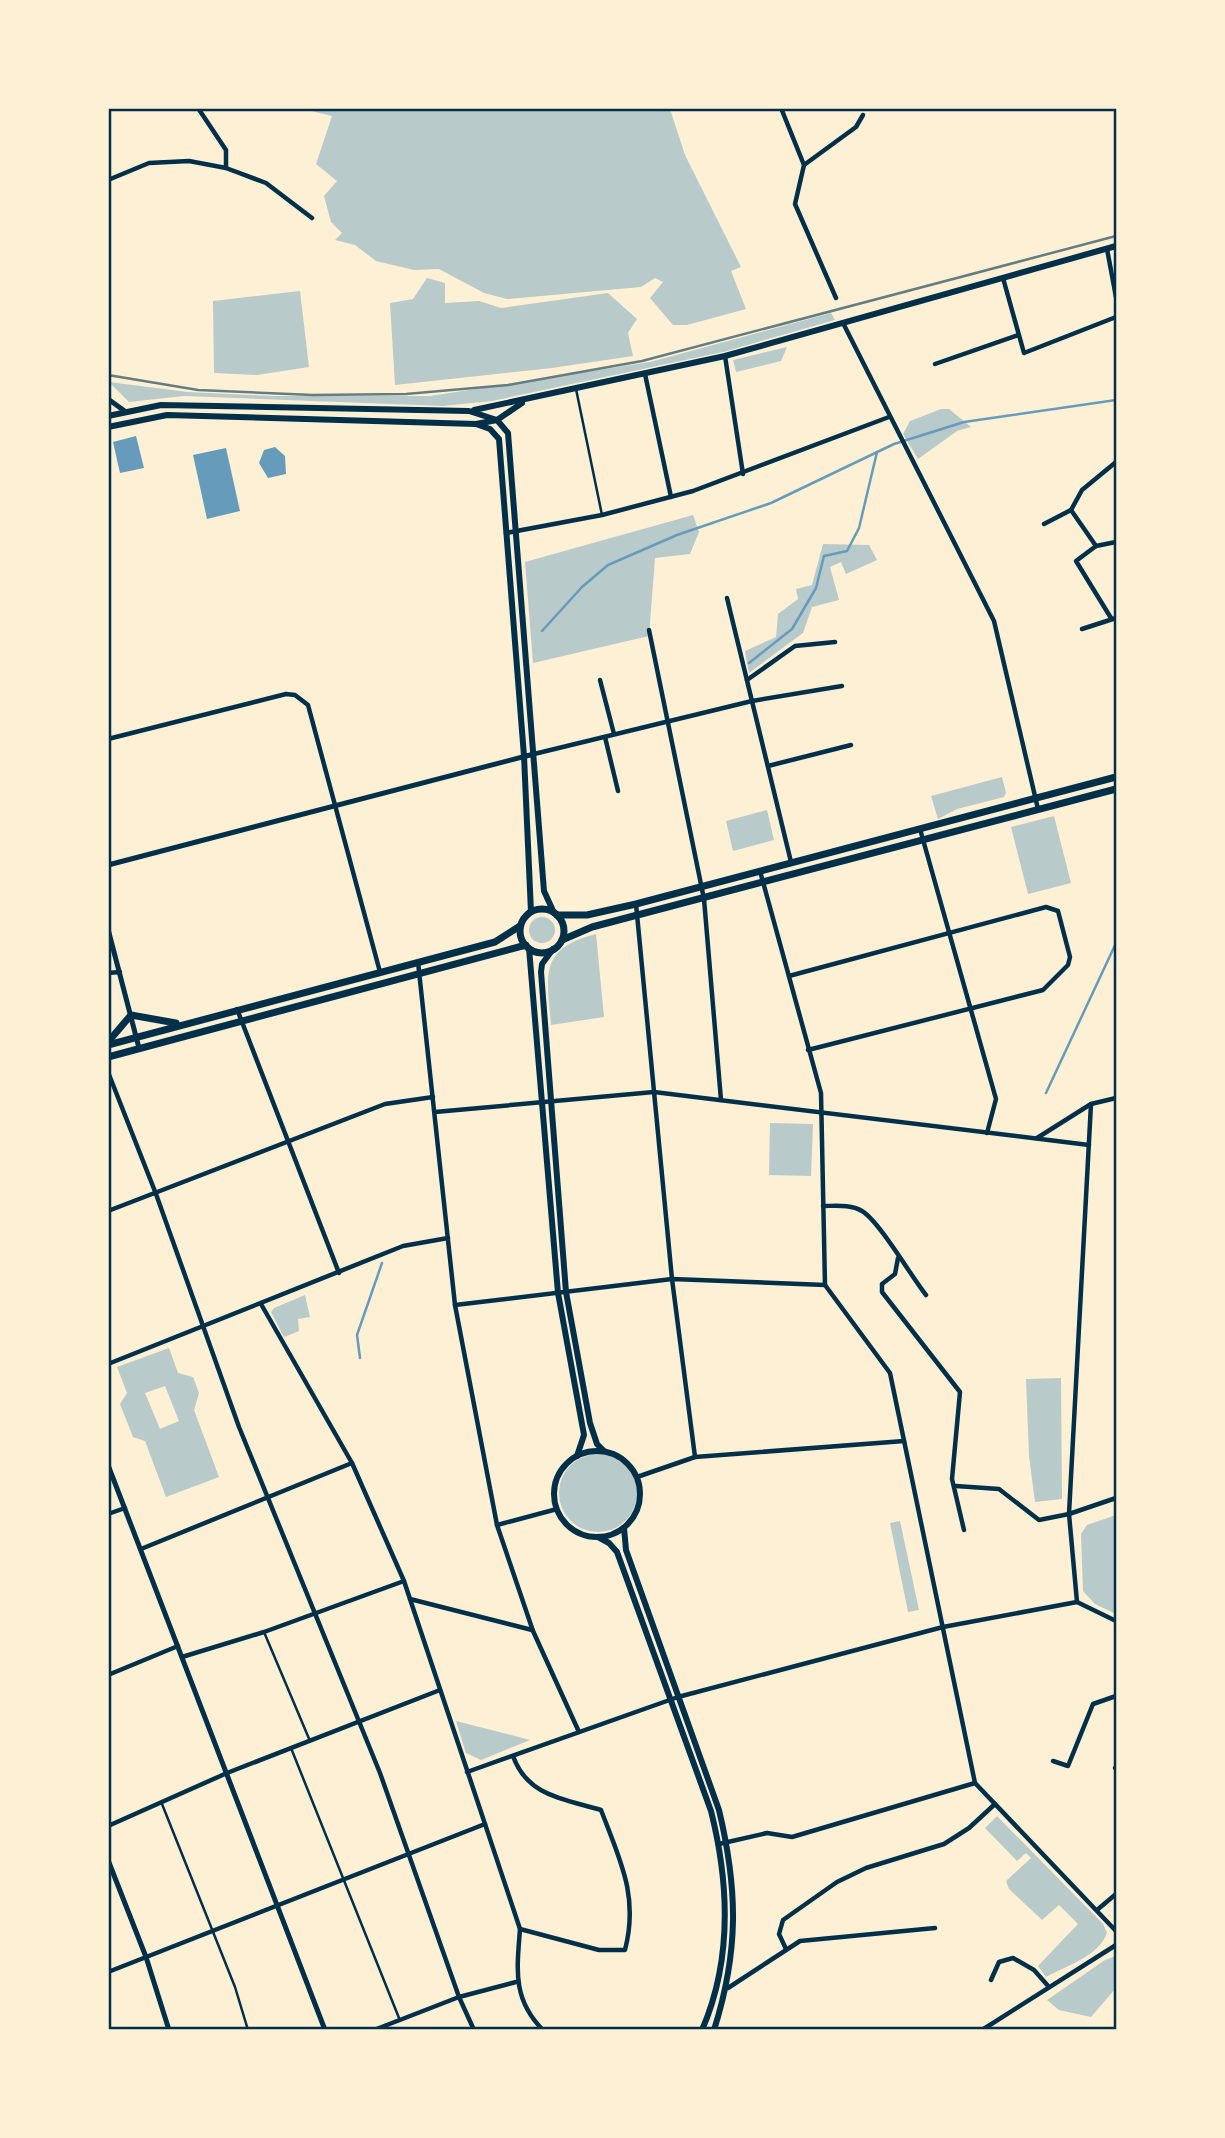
<svg xmlns="http://www.w3.org/2000/svg" width="1225" height="2138" viewBox="0 0 1225 2138" font-family="'Archivo Narrow',sans-serif">
  <rect width="100%" height="100%" fill="#fdf0d5"/>
  <g fill="#b9caca" fill-rule="evenodd">
    <polygon points="313,108 670,109 685,155 741,267 731,271 746,309 687,325 673,325 650,298 663,282 655,278 641,287 507,299 484,293 439,269 414,270 376,261 355,245 335,240 342,233 331,222 324,196 337,181 316,164 332,116 311,111"/>
    <polygon points="427,278 445,283 445,303 479,301 501,308 608,293 637,319 628,333 633,356 552,368 395,385 390,303 413,299"/>
    <polygon points="300,291 309,367 257,375 214,373 213,301"/>
    <polygon points="831,313 835,320 723,352 492,401 443,406 184,396 129,402 109,382 188,392 273,396 430,396 650,362"/>
    <polygon points="787,347 781,361 736,372 733,360"/>
    <polygon points="941,409 949,409 971,427 957,431 918,459 903,434 910,421"/>
    <polygon points="693,515 699,532 690,554 655,558 649,636 533,663 525,562"/>
    <polygon points="823,544 869,545 877,560 846,574 841,562 830,567 839,600 812,607 803,633 749,673 745,651 776,637 778,614 798,599 796,589 812,585"/>
    <polygon points="1002,777 1006,793 1004,797 957,809 938,819 931,796"/>
    <polygon points="767,810 774,840 733,851 726,821"/>
    <polygon points="1054,816 1071,883 1028,894 1011,827"/>
    <circle cx="542" cy="930" r="13"/>
    <path d="M596,934L604,1017L551,1025C547,975 538,949 596,934Z"/>
    <polygon points="770,1123 813,1124 811,1176 769,1175"/>
    <polygon points="305,1295 310,1317 298,1319 299,1331 284,1337 271,1312 274,1308"/>
    <path d="M169,1348L178,1373L193,1377L199,1393L194,1410L219,1477L166,1497L145,1441L133,1437L120,1404L127,1393L117,1367ZM165,1386L179,1421L160,1429L145,1393Z"/>
    <polygon points="1061,1378 1062,1499 1035,1502 1029,1456 1026,1379"/>
    <circle cx="598" cy="1493" r="39"/>
    <polygon points="1116,1515 1116,1614 1095,1604 1083,1591 1081,1534 1087,1525"/>
    <polygon points="900,1521 919,1610 908,1612 890,1523"/>
    <polygon points="456,1721 530,1740 481,1760 466,1753"/>
    <path d="M997,1816L1103,1924L1107,1933C1099,1956 1066,1966 1046,1977L1038,1966L1078,1924L1059,1905L1042,1920L1009,1889L1006,1881L1031,1858L1026,1853L1017,1861L985,1828Z"/>
    <polygon points="1116,1956 1116,1988 1091,2017 1059,2010 1047,2000 1105,1960"/>
  </g>
  <g fill="#669bbc">
    <polygon points="136,436 144,468 120,473 113,442"/>
    <polygon points="275,447 285,456 286,474 268,478 259,463 264,450"/>
    <polygon points="226,448 240,511 207,519 193,455"/>
  </g>
  <g fill="none" stroke-linecap="round" stroke-linejoin="round">
    <g stroke="#669bbc" stroke-width="2.5">
      <polyline points="542,631 582,587 608,565 677,535 771,503 894,444 964,422 1116,400"/>
      <polyline points="749,663 792,629 816,588 824,556 847,551 859,528 877,452"/>
      <polyline points="1046,1093 1116,943"/>
      <polyline points="360,1358 357,1335 382,1263"/>
    </g>
    <g stroke="#003049" stroke-width="2.5">
      <polyline points="576,389 602,515"/>
      <polyline points="264,1632 310,1741"/>
      <polyline points="291,1748 399,2018"/>
      <polyline points="162,1804 235,1987 248,2030"/>
    </g>
    <g stroke="#003049" stroke-width="4.5">
      <polyline points="198,108 226,150 226,168"/>
      <polyline points="781,108 804,165 795,204 836,298"/>
      <polyline points="804,165 856,127 863,115"/>
      <polyline points="108,180 149,163 189,161 226,168 266,183 312,218"/>
      <polyline points="108,244 108,249"/>
      <polyline points="1107,249 1116,297"/>
      <polyline points="1003,278 1024,353 1116,317"/>
      <polyline points="843,323 994,621 1038,809"/>
      <polyline points="725,356 743,474"/>
      <polyline points="935,364 1018,335"/>
      <polyline points="645,374 671,497"/>
      <polyline points="1071,510 1096,546"/>
      <polyline points="1044,524 1071,510 1082,490 1116,462"/>
      <polyline points="506,533 602,515 693,491 889,417"/>
      <polyline points="727,598 791,862"/>
      <polyline points="1111,618 1076,561 1096,546 1116,542"/>
      <polyline points="1082,629 1116,618"/>
      <polyline points="649,630 704,899 721,1100"/>
      <polyline points="600,680 614,734"/>
      <polyline points="747,680 795,646 835,642"/>
      <polyline points="605,737 618,791"/>
      <polyline points="108,739 286,694 295,695 308,705 380,972"/>
      <polyline points="534,754 752,701 842,686"/>
      <polyline points="768,766 851,745"/>
      <polyline points="920,829 996,1099 987,1133"/>
      <polyline points="760,871 821,1093 825,1285"/>
      <polyline points="636,904 672,1279 695,1457"/>
      <polyline points="418,962 455,1305 497,1525 533,1631 579,1732"/>
      <polyline points="108,973 120,972"/>
      <polyline points="789,976 1046,907 1058,911 1070,957 1068,965 1043,990 808,1050"/>
      <polyline points="237,1009 339,1273"/>
      <polyline points="108,1072 156,1194 239,1427 380,1773 459,1997 474,2030"/>
      <polyline points="435,1112 654,1092 1089,1145"/>
      <polyline points="1037,1138 1091,1104 1116,1098"/>
      <path d="M823,1206C835,1206 851,1204 862,1211C879,1221 911,1276 926,1295"/>
      <polyline points="108,1211 385,1104 433,1097"/>
      <polyline points="898,1258 895,1274 882,1284 882,1292 960,1392 952,1479 964,1530"/>
      <polyline points="825,1285 890,1373 975,1783 1116,1931"/>
      <path d="M261,1304L352,1463L404,1581L520,1929C517,1969 512,1999 543,2030"/>
      <polyline points="455,1305 672,1279 825,1285"/>
      <polyline points="108,1364 403,1246 448,1238"/>
      <polyline points="637,1477 695,1457 904,1441"/>
      <polyline points="956,1486 999,1489 1039,1520 1069,1514 1116,1498"/>
      <polyline points="108,1514 125,1508"/>
      <polyline points="497,1525 557,1509"/>
      <polyline points="141,1549 352,1463"/>
      <polyline points="410,1599 532,1630"/>
      <polyline points="1077,1602 1069,1514 1091,1104"/>
      <polyline points="182,1657 264,1632 404,1581"/>
      <polyline points="108,1675 178,1646"/>
      <path d="M513,1756C527,1796 564,1799 601,1810C620,1860 639,1896 625,1950H599L520,1929"/>
      <polyline points="1053,1761 1068,1766 1093,1704 1116,1696"/>
      <polyline points="1115,1768 1116,1769"/>
      <polyline points="467,1772 678,1697 943,1627 1077,1602 1116,1621"/>
      <polyline points="108,1826 227,1773 440,1690"/>
      <polyline points="719,1844 767,1833 792,1837 975,1783"/>
      <polyline points="1097,1910 1116,1894"/>
      <polyline points="786,1949 779,1934 783,1920 837,1882 866,1868 944,1844 969,1828 995,1804"/>
      <polyline points="108,1972 485,1824"/>
      <polyline points="991,1980 999,1962 1013,1958 1034,1970 1049,1987"/>
      <polyline points="728,1988 800,1941 935,1928"/>
      <polyline points="374,2030 459,1997 516,1982"/>
      <polyline points="982,2030 1116,1945"/>
    </g>
    <g stroke="#003049" stroke-width="5">
      <polyline points="108,399 126,412"/>
      <polyline points="108,865 534,754"/>
      <polyline points="108,929 139,1048"/>
      <polyline points="108,1465 325,2030"/>
      <polyline points="108,1860 146,1957 169,2030"/>
    </g>
    <g stroke="#003049" stroke-width="6">
      <polyline points="474,410 725,356 1116,246"/>
      <polyline points="108,416 161,405 469,411 497,420 508,433 544,891 554,913"/>
      <polyline points="476,424 497,420 522,403"/>
      <polyline points="108,427 167,415 476,424 490,429 499,439 524,756 531,912"/>
      <polyline points="529,948 558,1293 584,1435 577,1456"/>
      <polyline points="553,949 542,964 541,972 566,1292 590,1423 597,1444 604,1451"/>
      <circle cx="597" cy="1494" r="43"/>
      <path d="M624,1528L626,1550L719,1810C738,1890 739,1951 714,2030"/>
      <path d="M598,1537L609,1543L617,1552L711,1811C729,1883 732,1961 702,2030"/>
    </g>
    <g stroke="#003049" stroke-width="7">
      <circle cx="542" cy="931" r="22"/>
      <polyline points="557,915 587,915 636,904 1116,777"/>
      <polyline points="562,940 592,927 1116,789"/>
      <polyline points="108,1042 131,1015 176,1023"/>
      <polyline points="108,1045 495,942 520,926"/>
      <polyline points="108,1057 526,945"/>
    </g>
    <polyline stroke="#657d81" stroke-width="2.5" points="108,375 198,390 313,395 406,394 508,385 642,361 1116,236"/>
  </g>
  <rect width="1225" height="2138" fill="none" stroke="#fdf0d5" stroke-width="220"/>
  <rect x="110" y="110" width="1005" height="1918" fill="none" stroke="#003049" stroke-width="2.5"/>
</svg>
